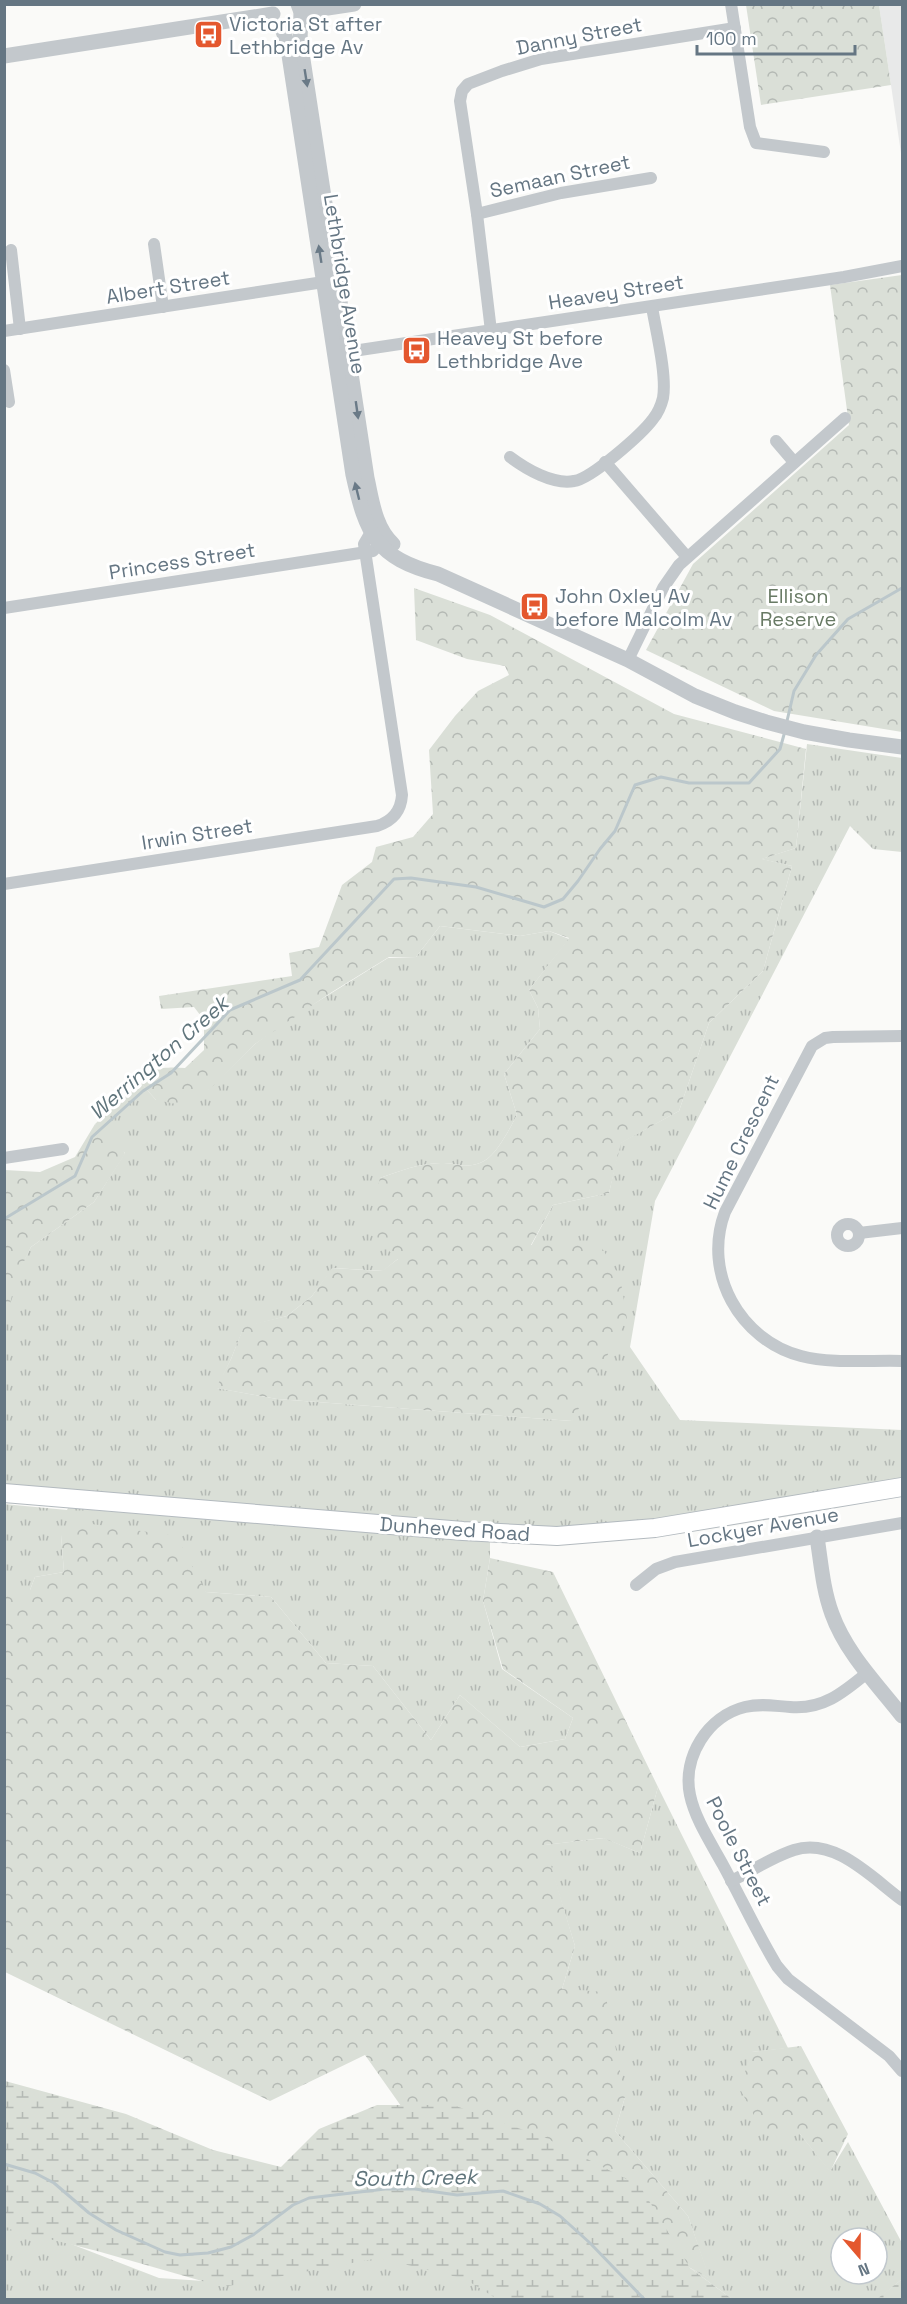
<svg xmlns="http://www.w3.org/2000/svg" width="907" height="2304" viewBox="0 0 907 2304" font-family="'Space Grotesk',sans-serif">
  <defs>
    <pattern id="grass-tufts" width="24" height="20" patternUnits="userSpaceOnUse" patternTransform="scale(1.5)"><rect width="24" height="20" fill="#dadfd7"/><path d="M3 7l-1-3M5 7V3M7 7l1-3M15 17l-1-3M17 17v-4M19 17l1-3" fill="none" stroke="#b4b9b4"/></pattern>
    <pattern id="forest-crowns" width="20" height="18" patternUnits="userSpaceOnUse" patternTransform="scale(1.5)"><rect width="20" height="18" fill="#dadfd7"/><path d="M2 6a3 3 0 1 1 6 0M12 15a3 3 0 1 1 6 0" fill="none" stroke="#b4b9b4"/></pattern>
    <pattern id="wetland-marsh" width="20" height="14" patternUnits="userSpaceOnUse" patternTransform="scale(1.5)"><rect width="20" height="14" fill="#dadfd7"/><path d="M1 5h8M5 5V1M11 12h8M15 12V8" fill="none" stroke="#b4b9b4"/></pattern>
  </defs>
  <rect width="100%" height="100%" fill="#fafaf8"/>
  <polygon fill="#e8e9e9" points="879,5 902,5 902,160 891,85"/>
  <g fill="url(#grass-tufts)" fill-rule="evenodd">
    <path d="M807,744L902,758V852L873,849L850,826L655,1201L630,1347L680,1420L902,1430V1478L664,1520L559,1527L513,1526L156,1499L5,1484L4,1326L15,1278L31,1247L94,1202L125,1153L95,1124L140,1082L156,1100L209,1089L255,1044L283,1023L388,958L416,957L440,926L520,936L549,931L569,939L529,990L538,1008L540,1029L504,1074L517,1115C510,1128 497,1154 484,1161C468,1169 460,1164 444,1163C423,1162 399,1171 380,1178L399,1258L383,1271L333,1268L312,1296L287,1316L244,1327L231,1359L217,1388L277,1399L572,1421L600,1245L531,1246L553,1205L609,1193L620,1143L679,1111L709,1023L763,971L792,866L761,859L796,848Z"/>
    <polygon points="4,1504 67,1510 68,1508 490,1542 490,1558 483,1601 502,1669 573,1718 565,1739 520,1747 460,1695 431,1740 373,1666 326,1663 271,1597 206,1592 61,1535 64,1572 35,1577 30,1590 5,1590"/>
    <path d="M658,1787L788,2048L752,2052L800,2134L830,2171L848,2142L902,2243V2279L877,2300L732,2299L690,2268L709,2278L688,2216L615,2131L625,2097L562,1989L575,1946L544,1845L604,1838L640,1853ZM841,2238H877V2274H841Z"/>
    <polygon points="4,2218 159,2278 234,2283 422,2242 543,2299 5,2299"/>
  </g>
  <g fill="url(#forest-crowns)">
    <polygon points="746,5 879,5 891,85 761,105"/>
    <polygon points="902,275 902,732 774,711 646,650 693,564 849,425 830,285"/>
    <path d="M414,588L490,615L674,714L806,749L796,848L762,859L792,866L763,971L709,1023L679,1111L621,1143L609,1193L553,1205L531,1245H600L620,1277L627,1319L572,1421L277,1399L216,1388L231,1359L244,1326L287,1316L312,1296L332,1268L382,1271L398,1259L378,1241L372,1211L380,1178C399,1171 423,1162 444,1163C460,1164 468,1169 484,1161C497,1154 510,1128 517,1115L504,1074L540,1029L538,1008L529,990L569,938L549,931L520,936L440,926L416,957H389L332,992L255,1044L210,1089L181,1105L156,1100L140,1082C148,1066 170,1067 185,1068L204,1050V1020L194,1007L161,1009L159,996L292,976L289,953L319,947L342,885L372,862L376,847L413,837L433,814L429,750L455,716L478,691L509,675L505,666L467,659L416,640Z"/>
    <polygon points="95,1124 117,1136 125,1154 94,1202 31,1247 16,1278 5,1326 5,1170 40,1172 75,1157"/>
    <polygon points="71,1521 176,1536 206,1592 271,1597 326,1663 373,1666 431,1740 460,1695 520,1747 565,1739 573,1718 503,1669 483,1601 490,1558 553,1572 658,1787 640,1853 603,1838 545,1845 575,1946 562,1989 605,1992 625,2097 615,2131 688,2216 710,2279 401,2106 365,2055 270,2101 5,1972 4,1589 30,1590 35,1577 64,1572 61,1535"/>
    <polygon points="801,2046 848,2134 830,2172 800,2134 764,2134 740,2089 751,2052"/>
  </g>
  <g fill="url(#wetland-marsh)">
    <polygon points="5,2081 126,2114 213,2150 281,2167 319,2129 377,2105 453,2105 546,2138 640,2186 690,2268 732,2299 497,2299 465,2279 379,2258 223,2287 97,2251 5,2228"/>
    <polygon points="902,2279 902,2299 877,2299"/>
  </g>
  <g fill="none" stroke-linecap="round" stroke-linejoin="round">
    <g stroke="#bbc7cb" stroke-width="3">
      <polyline points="787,721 794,691 816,655 848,619 902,588"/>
      <polyline points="4,1219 75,1176 92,1137 143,1091 171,1073 230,1010 300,980 394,879 411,878 476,887 544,907 563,899 578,881 600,849 615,831 635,785 661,777 689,783 749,783 780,749 785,731"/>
      <polyline points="4,2164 35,2173 54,2183 89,2213 116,2230 165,2252 180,2255 208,2253 231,2247 253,2235 293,2205 309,2198 385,2189 415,2189 457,2195 503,2191 540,2204 560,2216 590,2243 645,2300"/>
    </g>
    <defs>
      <polyline id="secondary" points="4,1493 463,1531 557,1536 655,1528 902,1487"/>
    </defs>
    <use href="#secondary" stroke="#b3babf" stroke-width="20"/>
    <g stroke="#c3c8cc" stroke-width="12">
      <polyline points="731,4 750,127 756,143 824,152"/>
      <polyline points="477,214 561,193 651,178"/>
      <polyline points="154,244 163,307"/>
      <polyline points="11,250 20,329"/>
      <polyline points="4,331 330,281"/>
      <polyline points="491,331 477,214 460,101 462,91 468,84 502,71 541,59 735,28"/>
      <polyline points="340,353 844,277 902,266"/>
      <polyline points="4,370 9,402"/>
      <polyline points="776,441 794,462"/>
      <path d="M510,457C526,469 553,485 574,481C591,479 642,434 653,419C658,413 661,406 663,398C667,375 656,331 652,307"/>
      <polyline points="605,462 687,557"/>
      <polyline points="4,608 373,551 386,537"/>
      <polyline points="628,660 663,588 679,565 845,418"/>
      <path d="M4,884L377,826C393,821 401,811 402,795L364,544L371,532L380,528"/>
      <path d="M902,1036L833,1037L825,1038L812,1046L725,1212C702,1273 740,1340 801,1356C831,1364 871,1360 902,1361"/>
      <polyline points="4,1158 63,1149"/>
      <circle cx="848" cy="1235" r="11"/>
      <polyline points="859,1233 902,1228"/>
      <polyline points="636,1585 656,1569 675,1562 902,1523"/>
      <path d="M867,1673C844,1692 823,1710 790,1707C775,1706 761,1703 745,1707C708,1716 682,1757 690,1795C695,1819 711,1843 723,1865C741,1898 757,1933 777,1966L788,1979L889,2056L902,2071"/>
      <path d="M731,1881C752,1871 772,1857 794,1850C835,1837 872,1878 902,1900"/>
    </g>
    <g stroke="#c3c8cc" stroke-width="15">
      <path d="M298,4L301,12L300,40L367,478C372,500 375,528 393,544"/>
      <polyline points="301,12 354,4"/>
      <path d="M281,26L287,42L353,475C366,534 376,558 438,574L628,660L695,696L735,712L766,722L804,732L849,740L902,747"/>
      <polyline points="4,56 273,14"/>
      <path d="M817,1537C821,1563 823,1590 832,1614C846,1653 877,1684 902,1716"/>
    </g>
    <use href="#secondary" stroke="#fff" stroke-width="18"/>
  </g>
  <defs><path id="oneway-solid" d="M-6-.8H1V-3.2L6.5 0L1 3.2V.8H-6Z" transform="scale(1.5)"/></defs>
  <g fill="#6a7a87">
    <use href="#oneway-solid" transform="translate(306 78) rotate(81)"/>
    <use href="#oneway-solid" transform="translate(320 254) rotate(-99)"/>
    <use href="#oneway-solid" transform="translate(357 410) rotate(82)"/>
    <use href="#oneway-solid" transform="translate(357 491) rotate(-104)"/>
  </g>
  <defs>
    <symbol id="bus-square" viewBox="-11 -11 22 22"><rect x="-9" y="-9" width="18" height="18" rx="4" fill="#e4572e" stroke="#fff"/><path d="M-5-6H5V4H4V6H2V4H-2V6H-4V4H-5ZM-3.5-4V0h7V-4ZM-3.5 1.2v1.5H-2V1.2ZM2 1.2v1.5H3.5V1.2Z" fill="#fff"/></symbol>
  </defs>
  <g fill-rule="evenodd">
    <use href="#bus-square" x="192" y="18" width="33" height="33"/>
    <use href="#bus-square" x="400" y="334" width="33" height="33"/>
    <use href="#bus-square" x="518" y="590" width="33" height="33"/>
  </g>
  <g text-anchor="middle" stroke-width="6" stroke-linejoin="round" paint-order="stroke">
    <g font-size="20" fill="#657683" stroke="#fff" text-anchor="start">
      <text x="229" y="31">Victoria St after<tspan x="229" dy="23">Lethbridge Av</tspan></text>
      <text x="437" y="345">Heavey St before<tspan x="437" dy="23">Lethbridge Ave</tspan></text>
      <text x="555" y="603">John Oxley Av<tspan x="555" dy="23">before Malcolm Av</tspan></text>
    </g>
    <g font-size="20" fill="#657683" stroke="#fff">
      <text transform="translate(579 36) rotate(-11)" y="7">Danny Street</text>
      <text transform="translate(560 176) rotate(-12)" y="7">Semaan Street</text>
      <text transform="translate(345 284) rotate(81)" y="7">Lethbridge Avenue</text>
      <text transform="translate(168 287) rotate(-9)" y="7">Albert Street</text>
      <text transform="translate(616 292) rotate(-9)" y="7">Heavey Street</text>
      <text transform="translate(182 561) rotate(-9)" y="7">Princess Street</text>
      <text transform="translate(197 834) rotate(-9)" y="7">Irwin Street</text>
      <text transform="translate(741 1142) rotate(-64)" y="7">Hume Crescent</text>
      <text transform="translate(763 1527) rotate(-10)" y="7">Lockyer Avenue</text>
      <text transform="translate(455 1529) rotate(4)" y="7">Dunheved Road</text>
      <text transform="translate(739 1851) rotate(63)" y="7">Poole Street</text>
    </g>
    <g font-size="20" fill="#687a64" stroke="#fff">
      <text x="798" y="603">Ellison<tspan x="798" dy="23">Reserve</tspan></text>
    </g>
    <g font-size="21" font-style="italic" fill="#60757c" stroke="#fff">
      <text transform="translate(159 1058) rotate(-41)" y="7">Werrington Creek</text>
      <text transform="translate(415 2178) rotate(-1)" y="7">South Creek</text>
    </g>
  </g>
  <rect width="907" height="2304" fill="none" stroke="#657683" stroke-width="12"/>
  <g transform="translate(859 2256) rotate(160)"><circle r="28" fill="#ffffff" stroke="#c1c8cd" stroke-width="1.5"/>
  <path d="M0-4.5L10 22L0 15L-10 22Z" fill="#e4572e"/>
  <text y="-9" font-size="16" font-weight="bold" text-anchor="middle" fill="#657683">N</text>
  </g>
  <path d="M697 45v9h158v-9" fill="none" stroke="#657683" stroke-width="3"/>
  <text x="706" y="45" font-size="18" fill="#657683" stroke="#ffffff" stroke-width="4.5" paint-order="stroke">100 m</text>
</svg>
